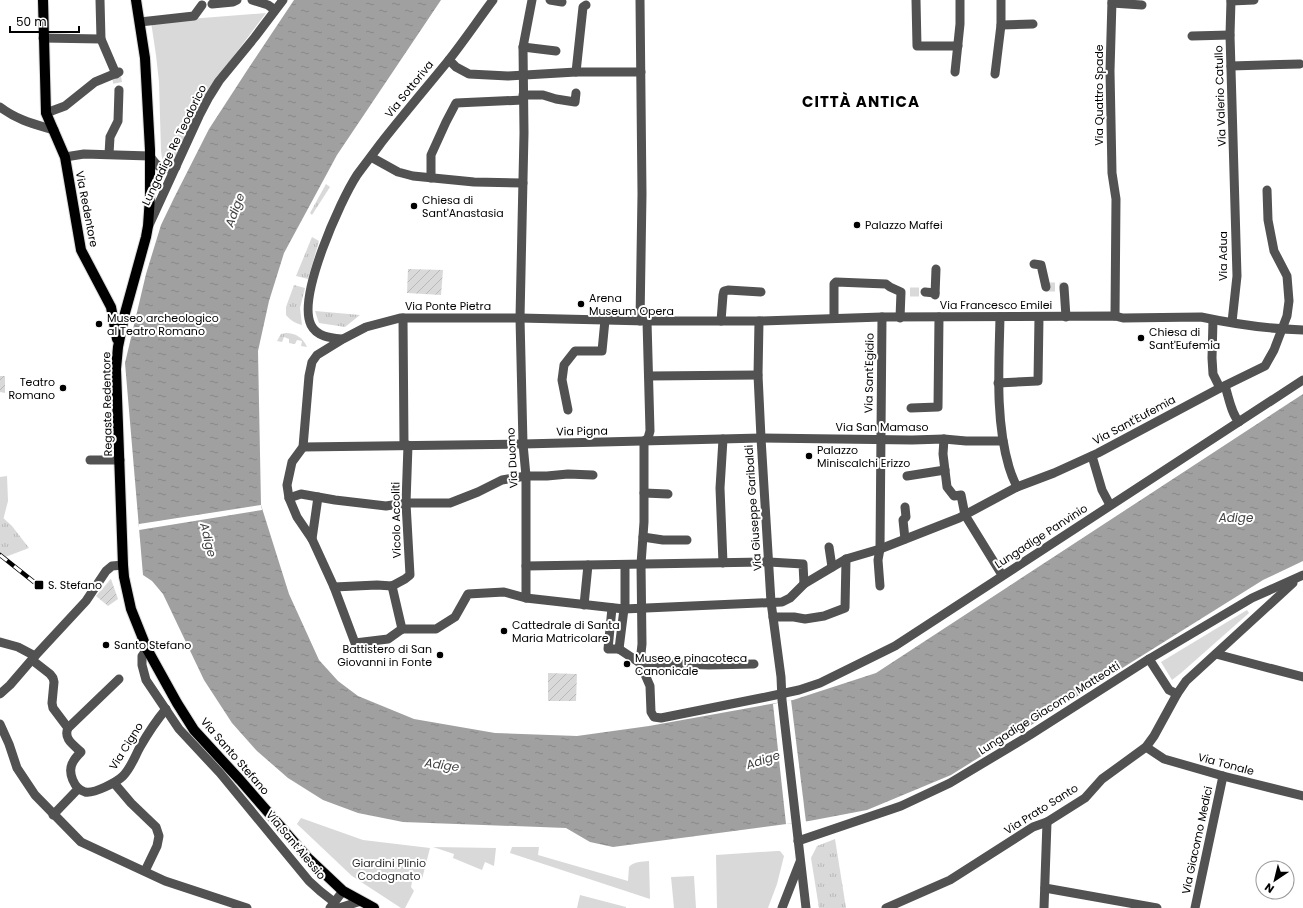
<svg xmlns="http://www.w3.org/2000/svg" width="1303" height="908" viewBox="0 0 1303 908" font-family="Poppins,sans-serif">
  <defs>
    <pattern id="grass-tufts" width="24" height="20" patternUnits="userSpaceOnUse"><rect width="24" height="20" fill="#d9d9d9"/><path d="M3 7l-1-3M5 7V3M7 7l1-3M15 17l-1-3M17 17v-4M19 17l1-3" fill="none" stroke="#b8b8b8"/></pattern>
    <pattern id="garden-furrows" width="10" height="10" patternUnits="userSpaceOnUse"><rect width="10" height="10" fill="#d9d9d9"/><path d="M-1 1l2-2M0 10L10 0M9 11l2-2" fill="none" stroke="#b8b8b8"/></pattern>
    <pattern id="water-ripples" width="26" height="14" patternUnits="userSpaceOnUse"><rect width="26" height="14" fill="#a0a0a0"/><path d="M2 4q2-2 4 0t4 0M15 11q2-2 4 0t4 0" fill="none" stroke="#888"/></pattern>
  </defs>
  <rect width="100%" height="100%" fill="#fff"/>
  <g fill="url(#grass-tufts)">
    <polygon points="326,184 330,187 312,215 310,213"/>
    <polygon points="312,237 319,241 308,279 296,276"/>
    <path d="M294,285L305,288L300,308L302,325C295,323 291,321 286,315V307Z"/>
    <polygon points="315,311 360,315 345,327 319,323"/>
    <path d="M286,333C296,333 303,338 307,347L301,346L302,341L297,340L295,344L289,343V339L284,337L282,342L277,341L281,334Z"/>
    <polygon points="0,515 12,526 29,548 0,559"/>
    <polygon points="835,839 846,908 819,908 811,858 817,846"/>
  </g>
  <g fill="#d9d9d9">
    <polygon points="266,13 212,85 177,156 172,162 166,163 162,158 161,151 159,82 156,55 151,22"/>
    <polygon points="7,476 8,501 0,532 0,477"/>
    <polygon points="1247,610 1249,613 1181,673 1172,680 1161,662"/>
    <polygon points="301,818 363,840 430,848 422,879 418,878 412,882 411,887 414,891 405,908 401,908 352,876 297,824"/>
    <polygon points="433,847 496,848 494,866 485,862 482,870 453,858 454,854"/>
    <path d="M512,847H539L538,855L628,881L629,867C634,861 642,862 649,861L650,899L510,853Z"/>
    <polygon points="777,851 780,851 784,856 777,884 768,908 717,908 716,855"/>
    <polygon points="694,876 696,908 674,908 671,877"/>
    <polygon points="580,895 626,907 626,908 577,908"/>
  </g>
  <g fill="url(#garden-furrows)">
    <polygon points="408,269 443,270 441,295 407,293"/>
    <polygon points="0,376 5,376 5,393 0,392"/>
    <polygon points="111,579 118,599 108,606 96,596"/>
    <polygon points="548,673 577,674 576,701 548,701"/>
  </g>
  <polygon fill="url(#water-ripples)" points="294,0 441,0 337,155 284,253 269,301 258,351 261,505 289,594 319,660 338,681 358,696 414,719 495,733 577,736 649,726 793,700 876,673 1303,394 1303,561 1263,580 951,775 867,810 809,821 613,847 590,842 566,828 403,822 358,813 323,800 288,778 257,751 232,723 204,680 163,594 152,581 143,575 125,363 146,274 161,225 174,198 209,129 248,69"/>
  <g fill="#fff">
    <polygon points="261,505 262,510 139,530 139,524"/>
    <polygon points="791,700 806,822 786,824 773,704"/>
  </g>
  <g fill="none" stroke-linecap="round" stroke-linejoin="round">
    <g stroke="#d9d9d9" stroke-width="9" stroke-dasharray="9 4.5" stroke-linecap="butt">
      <polyline points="116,74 119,90"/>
      <polyline points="1046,287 1064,287"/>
      <polyline points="910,292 925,292"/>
    </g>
    <defs>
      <g id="major">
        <polyline points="43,0 46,113 65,157 81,250 111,307 117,339"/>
        <polyline points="136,0 145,58 150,150 150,197 148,226 146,237 125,313 118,347 116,369 123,565 124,577 131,609 147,649 177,703 194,730 240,780 308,858 343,891 374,908"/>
      </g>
    </defs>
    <use href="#major" stroke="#dbdbdb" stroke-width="12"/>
    <g stroke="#525252" stroke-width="9">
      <polyline points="100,0 101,39 116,74"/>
      <polyline points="252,0 268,5 275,10"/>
      <polyline points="550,0 562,2"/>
      <polyline points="916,0 917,46 958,46"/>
      <polyline points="1112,0 1110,71 1112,173 1116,199 1115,316"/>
      <polyline points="1231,0 1230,35 1237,276 1232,322"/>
      <polyline points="1231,1 1254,0"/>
      <polyline points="1112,3 1142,5"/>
      <polyline points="212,4 233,2 237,0"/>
      <polyline points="140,22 194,16 202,5"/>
      <polyline points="1001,25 1033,24"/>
      <polyline points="1192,36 1230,35"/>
      <polyline points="43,38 101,39"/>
      <polyline points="523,47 556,51"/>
      <polyline points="449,60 456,67 469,74 508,76 576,72 641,72"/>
      <polyline points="1231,66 1300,64"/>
      <polyline points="576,72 583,7 586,5"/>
      <polyline points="955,72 960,24 960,0"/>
      <polyline points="995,74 1001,25 1001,0"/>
      <polyline points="523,95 543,95 556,99 575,102 576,93"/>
      <path d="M0,107C17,120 34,124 54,130"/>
      <polyline points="46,113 65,106 95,82 119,72"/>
      <polyline points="109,154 110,137 118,121 119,90"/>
      <path d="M65,157L84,154L150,156C157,167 163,172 176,167"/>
      <polyline points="371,157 398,172 413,176 474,182 523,183"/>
      <polyline points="431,178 431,155 446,122 456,103 523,100"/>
      <polyline points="149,225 199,116 209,97 219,81 255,37 283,0"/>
      <polyline points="1034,264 1041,265 1046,287"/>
      <polyline points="1064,287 1066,317"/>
      <polyline points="925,292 935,293"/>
      <polyline points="935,295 936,269"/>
      <path d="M1000,317C999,365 995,420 1009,467C1011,474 1014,481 1017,487"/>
      <polyline points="403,318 404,445"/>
      <polyline points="834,318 834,284 836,282 886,284 890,287 901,292 900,318"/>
      <polyline points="1213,320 1212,358 1213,374 1220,388"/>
      <polyline points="640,321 642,194 640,0"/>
      <polyline points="647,321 650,431 648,438 644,441 644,522 641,564 642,644 640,663 650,686 651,712 654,717 661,718 761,698 799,690 820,683 895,646 1303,380"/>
      <polyline points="721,321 723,295 724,291 728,290 761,292"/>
      <polyline points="759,321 758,375 761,438 771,602 781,677 782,700 806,908"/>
      <path d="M342,339C331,338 317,337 311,325C297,297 340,201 357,175C365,164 373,154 381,143C403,115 426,88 448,61C464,41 478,20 493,0"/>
      <polyline points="649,376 758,375"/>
      <polyline points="998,383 1038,381 1039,317"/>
      <path d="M1225,386C1229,398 1231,413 1239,422"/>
      <polyline points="911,408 938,407 939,317"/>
      <polyline points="568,410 562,380 564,365 575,351 602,351 605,320"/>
      <polyline points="723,439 720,488 723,563"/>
      <polyline points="944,439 943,454 947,487 954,496 961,495 965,515 1002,575"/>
      <polyline points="303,447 523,444 761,438 912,440 944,439 966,441 1003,441"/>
      <polyline points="1092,456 1102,490 1110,505"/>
      <polyline points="90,460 120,460"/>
      <polyline points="907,476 945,470"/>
      <polyline points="644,493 668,494"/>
      <polyline points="289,498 301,494 335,500 386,506 406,503 450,503 478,492 502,480 526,476 547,476 568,474 593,475"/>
      <polyline points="643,537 663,540 687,540"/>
      <polyline points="312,539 318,497"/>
      <polyline points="905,539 903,520 906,517 905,507"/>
      <polyline points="829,547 832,567"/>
      <polyline points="526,566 769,562 803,564 804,584"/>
      <polyline points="392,586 405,579 410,575 406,503 408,445"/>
      <polyline points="392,586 402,629"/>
      <polyline points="880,586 878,560 880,549 882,317"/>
      <polyline points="334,587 377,585 392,586"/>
      <polyline points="526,598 526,476 523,444 520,318 524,133 523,47 532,0"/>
      <polyline points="584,605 588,565"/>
      <polyline points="612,608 608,649 619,649"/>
      <polyline points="625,609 625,565"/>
      <polyline points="773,617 794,617 805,619 824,616 845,608 846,559"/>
      <path d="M402,629L388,639L355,643L334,587L312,539L297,517L289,498L287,485L292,462L303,447L309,376L312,362L317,355L343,339L366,327L400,318H520L647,321H759L882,317L1115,316L1123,318L1201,317C1234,324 1269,329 1303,330"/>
      <polyline points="402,629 436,629 455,617 468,594 504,592 526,598 624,609 782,602 790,598 804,584 846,559 880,549 959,518 1017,487 1054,473 1098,453 1220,388 1265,366 1274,350 1287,316 1289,301 1287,276 1274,251 1268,220 1267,190"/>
      <polyline points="0,642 18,647 35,656"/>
      <polyline points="147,649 142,656 142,665 146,680 179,729 220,773 309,881 320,891 334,902"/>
      <polyline points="619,649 624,609"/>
      <polyline points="619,649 640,663"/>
      <polyline points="1216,654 1303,677"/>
      <polyline points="1149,659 1169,690 1177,694"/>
      <path d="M32,660L50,674L53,678L54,682L52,703L53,708L68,728C63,739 74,745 81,752C78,755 75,758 73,762C67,772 74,789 85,792C94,794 117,782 123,776C131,768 135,756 140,747C148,733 156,721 166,709"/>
      <polyline points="640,663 709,665 754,664"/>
      <polyline points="0,694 10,685 35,656 86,601 106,571 112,566 123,565"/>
      <polyline points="0,724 9,744 17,768 35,795 81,842 165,881 247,908"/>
      <polyline points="68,728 119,679"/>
      <polyline points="1146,747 1164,759 1223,776 1303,796"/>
      <polyline points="114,783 131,803 156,827 159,836 157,846 145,871"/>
      <polyline points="53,815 78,789"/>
      <polyline points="798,841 901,806 950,783 1030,735 1149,659 1252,598 1303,575"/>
      <polyline points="1045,888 1157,908"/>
      <polyline points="330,908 343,891"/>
      <polyline points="339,908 361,901"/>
      <polyline points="782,908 800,862"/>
      <polyline points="886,908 950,880 1033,827 1047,822 1085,798 1102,779 1146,747 1154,736 1177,694 1186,681 1293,583"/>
      <polyline points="1044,908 1047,822"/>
      <polyline points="1195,908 1223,776"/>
    </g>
    <use href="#major" stroke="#000" stroke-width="10"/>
    <defs>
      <polyline id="rail" points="0,555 34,582"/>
    </defs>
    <use href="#rail" stroke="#000" stroke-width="4.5"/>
    <use href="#rail" stroke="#fff" stroke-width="3" stroke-dasharray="9" stroke-linecap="butt"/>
  </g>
  <g fill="#000" stroke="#fff" stroke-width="1.5">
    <circle cx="414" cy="206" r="4"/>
    <circle cx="857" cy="225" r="4"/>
    <circle cx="581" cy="304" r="4"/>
    <circle cx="99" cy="324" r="4"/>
    <circle cx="1141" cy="338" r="4"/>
    <circle cx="63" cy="388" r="4"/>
    <circle cx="809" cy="456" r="4"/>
    <rect x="34" y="580" width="10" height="10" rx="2"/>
    <circle cx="504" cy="631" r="4"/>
    <circle cx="106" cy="645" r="4"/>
    <circle cx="440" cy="655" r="4"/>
    <circle cx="627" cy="664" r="4"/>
  </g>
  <g text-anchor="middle" stroke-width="4" stroke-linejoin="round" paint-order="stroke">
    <g font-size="11" fill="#000" stroke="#fff">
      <text transform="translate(409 89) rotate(-51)" y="4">Via Sottoriva</text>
      <text transform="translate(1099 95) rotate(-90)" y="4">Via Quattro Spade</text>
      <text transform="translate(1220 96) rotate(-92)" y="4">Via Valerio Catullo</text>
      <text transform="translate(174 145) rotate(-64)" y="4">Lungadige Re Teodorico</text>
      <text transform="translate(87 209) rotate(79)" y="4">Via Redentore</text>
      <text transform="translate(1223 256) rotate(-90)" y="4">Via Adua</text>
      <text x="996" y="309">Via Francesco Emilei</text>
      <text x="448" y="310">Via Ponte Pietra</text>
      <text transform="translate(869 373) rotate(-89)" y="4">Via Sant'Egidio</text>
      <text transform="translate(107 404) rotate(-91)" y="4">Regaste Redentore</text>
      <text transform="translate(1134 420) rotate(-28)" y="4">Via Sant'Eufemia</text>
      <text x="882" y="431">Via San Mamaso</text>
      <text transform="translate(582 431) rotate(-1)" y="4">Via Pigna</text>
      <text transform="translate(512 458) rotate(-93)" y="4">Via Duomo</text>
      <text transform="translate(753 508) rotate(-94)" y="4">Via Giuseppe Garibaldi</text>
      <text transform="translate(396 520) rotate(-91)" y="4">Vicolo Accoliti</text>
      <text transform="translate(1041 536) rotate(-33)" y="4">Lungadige Panvinio</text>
      <text transform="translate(1049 708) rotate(-32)" y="4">Lungadige Giacomo Matteotti</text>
      <text transform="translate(126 746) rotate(-58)" y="4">Via Cigno</text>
      <text transform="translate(235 756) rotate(49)" y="4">Via Santo Stefano</text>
      <text transform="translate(1226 764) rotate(15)" y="4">Via Tonale</text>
      <text transform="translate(1041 809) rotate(-32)" y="4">Via Prato Santo</text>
      <text transform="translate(1197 840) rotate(-78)" y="4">Via Giacomo Medici</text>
      <text transform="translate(296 845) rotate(50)" y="4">Via Sant'Alessio</text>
    </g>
    <g font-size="11" fill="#000" stroke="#fff" text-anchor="start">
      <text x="422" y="204">Chiesa di<tspan x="422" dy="13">Sant'Anastasia</tspan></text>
      <text x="865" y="229">Palazzo Maffei</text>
      <text x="589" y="302">Arena<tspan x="589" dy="13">Museum Opera</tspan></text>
      <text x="107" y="322">Museo archeologico<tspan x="107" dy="13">al Teatro Romano</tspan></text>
      <text x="1149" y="336">Chiesa di<tspan x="1149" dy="13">Sant'Eufemia</tspan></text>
      <text x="55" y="386" text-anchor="end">Teatro<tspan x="55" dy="13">Romano</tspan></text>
      <text x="817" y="454">Palazzo<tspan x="817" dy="13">Miniscalchi Erizzo</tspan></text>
      <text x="48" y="589">S. Stefano</text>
      <text x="512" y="629">Cattedrale di Santa<tspan x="512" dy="13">Maria Matricolare</tspan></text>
      <text x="114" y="649">Santo Stefano</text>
      <text x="432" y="653" text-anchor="end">Battistero di San<tspan x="432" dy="13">Giovanni in Fonte</tspan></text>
      <text x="635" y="662">Museo e pinacoteca<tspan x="635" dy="13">Canonicale</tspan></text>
    </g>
    <g font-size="11" fill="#303030" stroke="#fff">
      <text x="389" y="867">Giardini Plinio<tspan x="389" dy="13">Codognato</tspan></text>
    </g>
    <g font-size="12" font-style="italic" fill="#414141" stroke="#fff">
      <text transform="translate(235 210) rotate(-70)" y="4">Adige</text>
      <text x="1236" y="522">Adige</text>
      <text transform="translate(208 540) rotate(76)" y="4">Adige</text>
      <text transform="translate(763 760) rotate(-18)" y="4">Adige</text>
      <text transform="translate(442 765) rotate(8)" y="4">Adige</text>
    </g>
    <g font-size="15" font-weight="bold" letter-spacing="1" fill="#000" stroke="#fff">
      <text x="861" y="107">CITTÀ ANTICA</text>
    </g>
  </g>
  <g transform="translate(1275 880) rotate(215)"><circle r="19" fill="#ffffff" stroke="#999999"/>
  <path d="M0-3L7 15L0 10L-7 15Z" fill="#000000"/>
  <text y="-6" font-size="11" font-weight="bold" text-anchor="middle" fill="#000000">N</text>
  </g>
  <path d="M10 26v6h69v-6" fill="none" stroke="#000000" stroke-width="2"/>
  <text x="16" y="26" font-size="12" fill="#000000" stroke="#ffffff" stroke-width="3" paint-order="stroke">50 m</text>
</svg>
